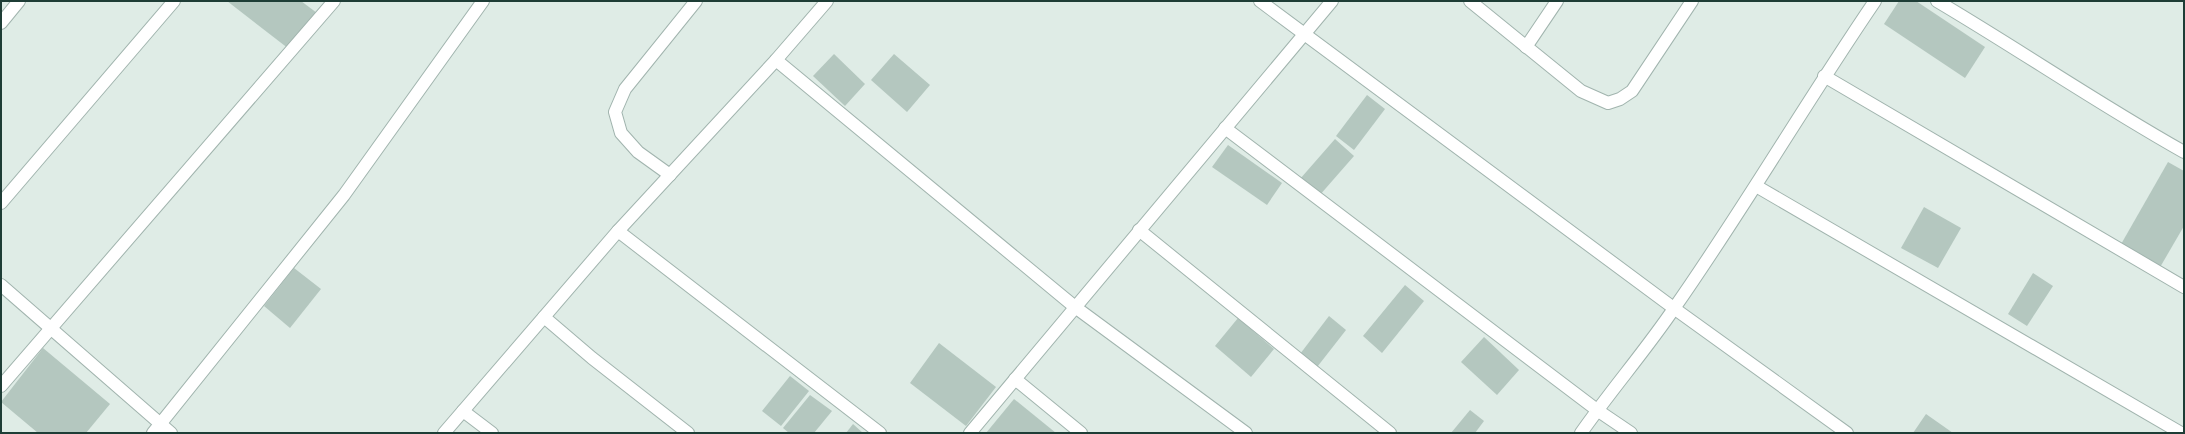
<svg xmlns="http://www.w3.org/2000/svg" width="2185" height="434" viewBox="0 0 2185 434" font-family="'PT Sans Narrow',sans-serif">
  <rect width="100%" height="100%" fill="#dfece6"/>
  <g fill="#b4c7bf">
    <polygon points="227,1 301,1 317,13 289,49"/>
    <polygon points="1899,1 1916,1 1985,47 1965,78 1884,24"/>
    <polygon points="834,54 865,84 845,106 813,76"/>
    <polygon points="894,54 930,85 907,112 871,80"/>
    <polygon points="1367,95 1385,109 1354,150 1336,136"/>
    <polygon points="1335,139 1354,156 1319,196 1300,179"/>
    <polygon points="1228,145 1282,183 1267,205 1212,167"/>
    <polygon points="2168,162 2184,171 2184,226 2159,269 2120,246"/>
    <polygon points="1924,207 1961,228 1938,268 1901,248"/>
    <polygon points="294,268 321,289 290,328 264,306"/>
    <polygon points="2033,273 2053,286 2027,326 2008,314"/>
    <polygon points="1405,285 1424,301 1382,353 1363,336"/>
    <polygon points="1329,316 1346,330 1314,371 1297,358"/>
    <polygon points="1238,318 1274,349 1251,377 1215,346"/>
    <polygon points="1484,337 1519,370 1497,395 1461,362"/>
    <polygon points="939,343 996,387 966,426 910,383"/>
    <polygon points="43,348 110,404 86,433 38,433 1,402"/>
    <polygon points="790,376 809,391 781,426 762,411"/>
    <polygon points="810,395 832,411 814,433 789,433 783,428"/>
    <polygon points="1014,399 1056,433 986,433"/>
    <polygon points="1470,410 1484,421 1475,433 1451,433"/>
    <polygon points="1926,414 1953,433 1913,433"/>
    <polygon points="853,424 863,433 846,433"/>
  </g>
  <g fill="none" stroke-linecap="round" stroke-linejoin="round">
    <defs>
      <g id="minor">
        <polyline points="1260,1 1675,309 1847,433"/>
        <polyline points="1470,1 1581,91 1608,103 1620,99 1632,91 1692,1"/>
        <path d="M1937,1C2020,50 2100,105 2184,152"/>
        <polyline points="1,23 19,1"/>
        <polyline points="1526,47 1557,1"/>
        <polyline points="776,60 1075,307 1246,433"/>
        <polyline points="1824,76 2184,287"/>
        <polyline points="1225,128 1597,410 1631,433"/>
        <polyline points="670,175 638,152 621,133 615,112 625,89 696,1"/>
        <polyline points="1756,186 2181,433"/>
        <polyline points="1,203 174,1"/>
        <polyline points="1139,230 1390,433"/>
        <polyline points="618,231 880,433"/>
        <polyline points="1,285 171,433"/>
        <polyline points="544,317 592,358 688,433"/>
        <polyline points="1015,379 1081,433"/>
        <polyline points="1,386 334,1"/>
        <polyline points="463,411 492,433"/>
        <polyline points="153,433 344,195 483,1"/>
        <polyline points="444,433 618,231 776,60 827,1"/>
        <polyline points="970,433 1332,1"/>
        <path d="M1581,433C1611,390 1646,350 1675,307C1745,207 1806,102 1875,1"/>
      </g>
    </defs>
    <use href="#minor" stroke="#a1b4ae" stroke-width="14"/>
    <use href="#minor" stroke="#fff" stroke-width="12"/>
  </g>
  <rect width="2185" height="434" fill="none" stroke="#1e3d36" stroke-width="4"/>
</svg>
